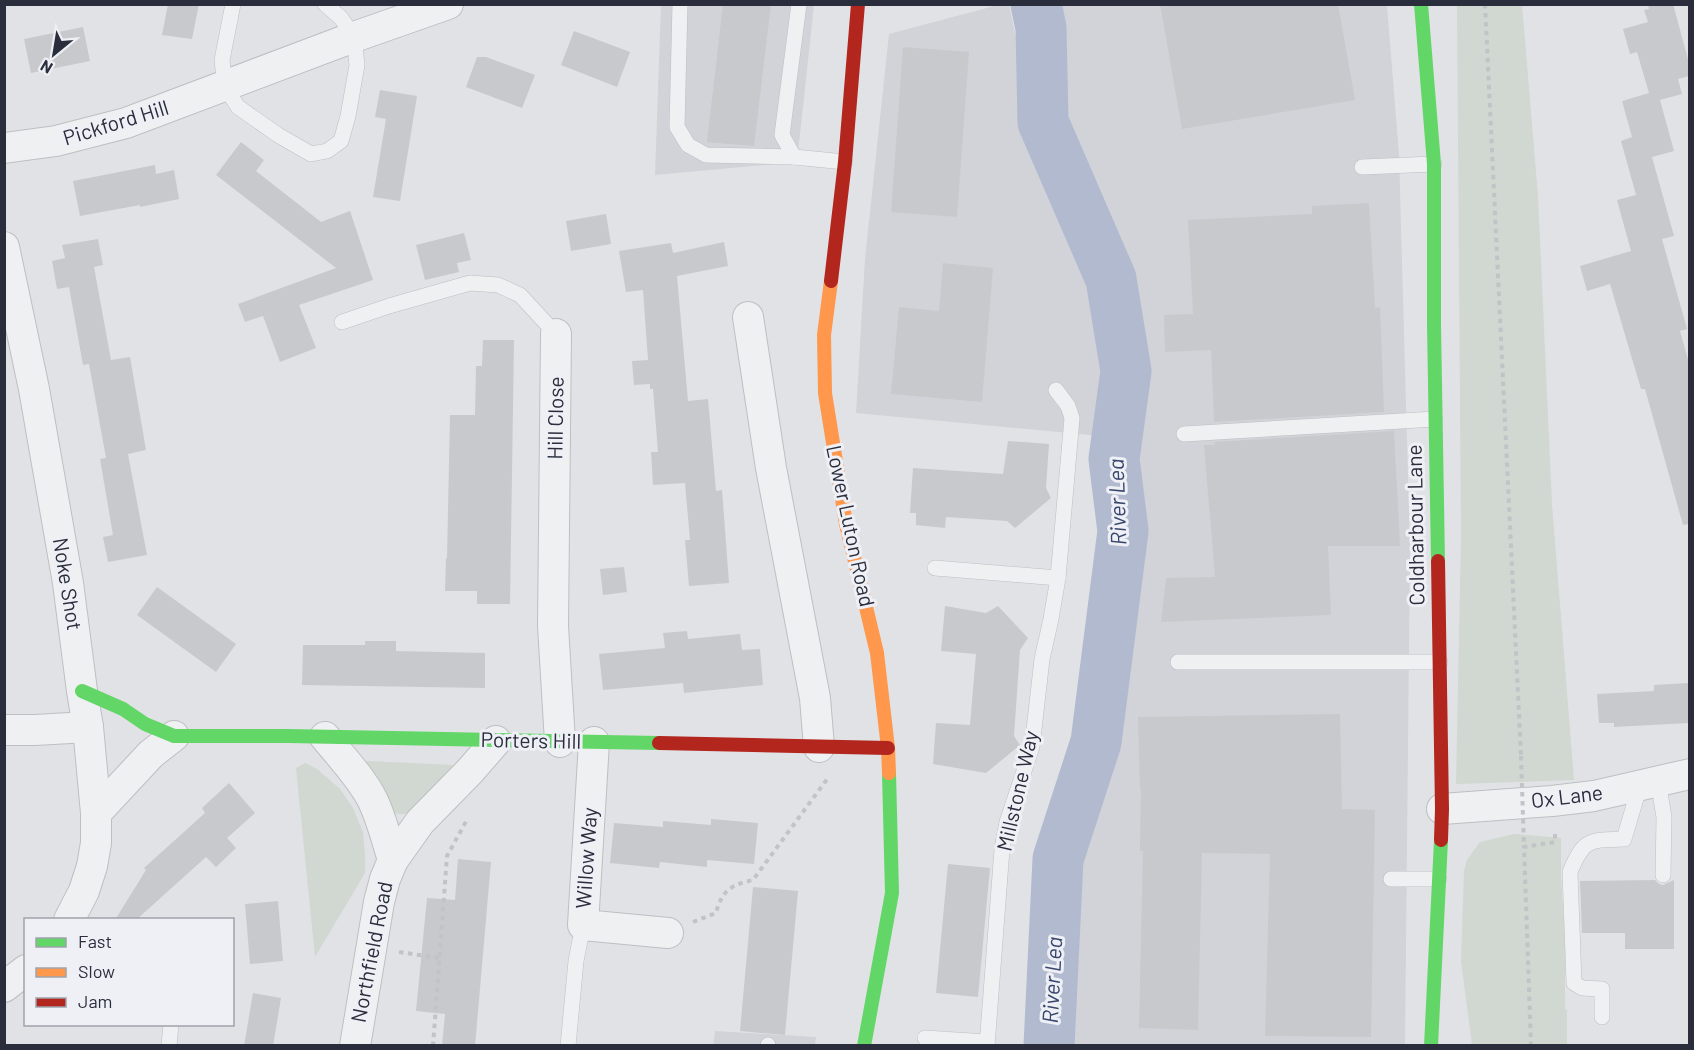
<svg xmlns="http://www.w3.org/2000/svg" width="1694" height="1050" viewBox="0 0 1694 1050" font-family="Barlow,sans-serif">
  <rect width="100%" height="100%" fill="#e1e2e5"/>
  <g fill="#d1d3d9">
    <polygon points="661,5 814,5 797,162 655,175"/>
    <polygon points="998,5 1009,5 1023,70 1032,146 1086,258 1103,330 1101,436 856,413 865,259 889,34"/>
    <polygon points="1044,5 1387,5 1399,155 1410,547 1405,1045 1064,1045 1070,861 1112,744 1137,534 1125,478 1139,374 1122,270 1108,225 1049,67"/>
    <polygon points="715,1031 816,1037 815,1045 713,1046"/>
  </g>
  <g fill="#d0d8d1">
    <polygon points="1457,5 1522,5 1538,196 1552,504 1574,780 1456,784 1461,537"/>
    <path d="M367,761L453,765L451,770L410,813C402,815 398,815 391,811L367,768Z"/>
    <polygon points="305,763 317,769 340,789 353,808 363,832 365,855 365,873 315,957 296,768"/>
    <polygon points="1514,834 1561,838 1561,878 1565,938 1565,1009 1567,1010 1567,1045 1472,1045 1461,961 1464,871 1467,860 1480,842"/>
  </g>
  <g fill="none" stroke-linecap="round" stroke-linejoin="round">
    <polyline stroke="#b1bace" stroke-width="51" points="1036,4 1041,28 1043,122 1111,279 1126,371 1114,459 1123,531 1096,742 1058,859 1049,1046"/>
  </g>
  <g fill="#c8c9cd">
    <polygon points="168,4 199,4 192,39 162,35"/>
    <polygon points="723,4 771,4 754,146 707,142"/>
    <polygon points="1160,4 1338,4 1355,100 1182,129"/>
    <polygon points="1648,4 1673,4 1689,63 1689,76 1678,79 1682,94 1660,100 1674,151 1652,157 1674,236 1662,239 1687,329 1680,331 1689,363 1689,524 1683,525 1645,389 1641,389 1610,284 1587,291 1580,266 1631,251 1617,200 1636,195 1621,141 1632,137 1622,101 1649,93 1637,52 1630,54 1623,29 1648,22 1644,10 1649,9"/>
    <polygon points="83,27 90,61 31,73 24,39"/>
    <polygon points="574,31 630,52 617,87 561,65"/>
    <polygon points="903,47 969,52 957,217 891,212"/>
    <polygon points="477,57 486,57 535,75 522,108 466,87"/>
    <polygon points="380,90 417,96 400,201 373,197 386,119 375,117"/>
    <polygon points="241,142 264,160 256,171 321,222 350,211 373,280 299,305 316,348 280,362 263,316 245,322 238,304 336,268 216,175"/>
    <polygon points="155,165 156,174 174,170 179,199 140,207 140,205 80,216 73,181"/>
    <polygon points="1369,203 1375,308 1380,307 1384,412 1214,422 1211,350 1165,352 1164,315 1193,314 1188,220 1312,214 1312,206"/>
    <polygon points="606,214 611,244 571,251 566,221"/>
    <polygon points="464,233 471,260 457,263 459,272 425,280 416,245"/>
    <polygon points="98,239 103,265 94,267 111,360 130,357 146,450 128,454 147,555 108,562 103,537 113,535 100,459 106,458 89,364 83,365 69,287 57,289 52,261 65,258 62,245"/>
    <polygon points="724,242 728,266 677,276 688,401 708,399 716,491 722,490 729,583 689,586 685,540 690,540 685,483 653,485 651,452 658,452 653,389 650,389 650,384 634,385 632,361 648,360 643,290 626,292 619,251 671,243 673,253"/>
    <polygon points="943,263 993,268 982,402 891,394 899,307 939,311"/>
    <polygon points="483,340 514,340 510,604 477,604 477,591 445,591 446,558 447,558 450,415 475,415 476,366 482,366"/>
    <polygon points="1394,431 1400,546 1328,546 1331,615 1161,622 1166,578 1215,577 1204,445 1215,445 1214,442"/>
    <polygon points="1008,441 1049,444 1046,488 1051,498 1015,528 1007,521 946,517 945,528 916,525 916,513 910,513 913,468 1003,474"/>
    <polygon points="624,567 627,592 603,595 600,569"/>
    <polygon points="157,587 236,644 216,672 137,615"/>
    <polygon points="945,606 986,613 998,606 1028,638 1020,650 1014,736 1020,745 986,773 933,764 936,723 970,725 976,654 941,651"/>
    <polygon points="687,631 688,639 740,634 742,650 760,649 763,685 684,693 683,683 603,690 599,654 665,648 663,633"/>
    <polygon points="365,641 396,641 396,651 485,653 485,688 302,685 303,645 365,645"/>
    <polygon points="1689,683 1689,723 1614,727 1614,723 1599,723 1597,694 1654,691 1654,685"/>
    <polygon points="1340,714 1342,809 1375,810 1371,1037 1265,1036 1270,854 1202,853 1198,1030 1139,1028 1143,851 1140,851 1141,789 1140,789 1138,717"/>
    <polygon points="229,783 255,813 227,838 236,848 216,867 206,857 136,920 115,920 146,870 144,868 205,813 202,808"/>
    <polygon points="711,819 758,823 754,864 707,860 707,867 660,862 659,868 610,863 614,823 663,827 663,821 711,825"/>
    <polygon points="458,859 491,862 475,1046 442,1046 445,1014 416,1011 427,898 455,900"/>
    <polygon points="948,864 990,868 978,997 936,993"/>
    <polygon points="1655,880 1659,884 1663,885 1674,880 1674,949 1625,949 1625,933 1582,933 1580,881"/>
    <polygon points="753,887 798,891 785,1035 740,1031"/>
    <polygon points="278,901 283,961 250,964 245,904"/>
    <polygon points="253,993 281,998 273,1046 244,1046"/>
  </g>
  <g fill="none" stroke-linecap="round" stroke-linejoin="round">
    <defs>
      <g id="lane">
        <polyline points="233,4 222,60 225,87 238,107 278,135 311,154 327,151 341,141 348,116 357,65 354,37 341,18 325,4"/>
        <polyline points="680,4 677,127 688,145 706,155 794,157 845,162"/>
        <polyline points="794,157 782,135 799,4"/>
        <polyline points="1362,167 1434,164"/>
        <polyline points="342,322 389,306 470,283 498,285 520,295 556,334"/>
        <polyline points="1184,434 1435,419"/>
        <polyline points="935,568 1058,578"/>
        <polyline points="1178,662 1440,662"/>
        <polyline points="1658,781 1664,817 1663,875"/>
        <polyline points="1391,879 1439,879"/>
        <path d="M1602,1017V989L1582,988L1574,983L1570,872C1584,838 1590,840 1624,839L1640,785"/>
        <polyline points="925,1038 987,1042"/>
        <polyline points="169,1046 171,1024"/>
        <polyline points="568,1046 576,961 583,925"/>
        <polyline points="768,1046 768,1045"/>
        <polyline points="987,1046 1002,849 1007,822 1032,747 1042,659 1051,619 1058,578 1072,418 1068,406 1056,390"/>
      </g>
      <g id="street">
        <polyline points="4,148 56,141 126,123 354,37 448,4"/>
        <polyline points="4,247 34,389 68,583 82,691 88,727 96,813 96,843 92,866 84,891 69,920"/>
        <polyline points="748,317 771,468 815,698 819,747"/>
        <polyline points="556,334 553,626 560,742"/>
        <polyline points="4,730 35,730 88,727"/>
        <path d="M325,737C340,755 363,780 373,801C382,820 387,841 393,860"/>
        <polyline points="594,742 583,925 668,933"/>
        <polyline points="1442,809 1552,801 1594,796 1690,774"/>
        <polyline points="96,813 151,754 174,736"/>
        <polyline points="4,987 26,970"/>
        <polyline points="355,1046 379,902 385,879 393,860 420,822 470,771 496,741"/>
      </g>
    </defs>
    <use href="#lane" stroke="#bebfc2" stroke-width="16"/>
    <use href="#street" stroke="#bebfc2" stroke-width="32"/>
    <g stroke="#c2c3c7" stroke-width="4" stroke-dasharray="4.5 4.5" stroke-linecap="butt">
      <polyline points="1485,4 1521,756"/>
      <path d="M693,922L716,913C722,890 731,885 753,880L828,778"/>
      <polyline points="399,952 439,958"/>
      <polyline points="433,1046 447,856 468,818"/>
      <polyline points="1531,1046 1524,847 1555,842 1555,830"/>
    </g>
    <use href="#lane" stroke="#eff0f2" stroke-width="15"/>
    <use href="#street" stroke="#eff0f2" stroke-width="30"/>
    <g stroke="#63d668" stroke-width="14">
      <polyline points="1421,4 1434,164 1434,325 1438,561"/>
      <polyline points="82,691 123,709 145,724 174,736 288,736 659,743"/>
      <polyline points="864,1046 892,893 889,773"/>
      <polyline points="1431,1046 1441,840"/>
    </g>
    <polyline stroke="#ff974d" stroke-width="14" points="831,281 824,335 825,393 846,524 877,653 888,748 889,773"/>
    <g stroke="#b3261e" stroke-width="14">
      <polyline points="831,281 845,162 858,4"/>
      <polyline points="1438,561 1442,809 1441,840"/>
      <polyline points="659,743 888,748"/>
    </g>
    <polyline stroke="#c2c3c7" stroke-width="4" stroke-dasharray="4.5 4.5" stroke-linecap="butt" points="1521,756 1524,847"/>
  </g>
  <g text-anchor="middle" stroke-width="6" stroke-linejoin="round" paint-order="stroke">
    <g font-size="21" fill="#292d3c" stroke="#eef0f5">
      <text transform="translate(116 123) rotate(-17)" y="7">Pickford Hill</text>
      <text transform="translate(556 418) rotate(-89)" y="7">Hill Close</text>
      <text transform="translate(1416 525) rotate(-91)" y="7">Coldharbour Lane</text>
      <text transform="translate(850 526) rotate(78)" y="7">Lower Luton Road</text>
      <text transform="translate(67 584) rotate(81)" y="7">Noke Shot</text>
      <text transform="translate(531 741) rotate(1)" y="7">Porters Hill</text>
      <text transform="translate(1018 791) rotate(-77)" y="7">Millstone Way</text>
      <text transform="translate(1567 797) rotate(-7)" y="7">Ox Lane</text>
      <text transform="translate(587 858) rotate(-86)" y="7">Willow Way</text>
      <text transform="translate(372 952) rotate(-79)" y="7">Northfield Road</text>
    </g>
    <g font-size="22" font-style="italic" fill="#37466d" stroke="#eef0f5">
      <text transform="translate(1117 502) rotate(-92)" y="8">River Lea</text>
      <text transform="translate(1052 980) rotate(-87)" y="8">River Lea</text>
    </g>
  </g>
  <rect width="1694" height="1050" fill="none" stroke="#292d3c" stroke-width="12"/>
  <rect x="24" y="918" width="210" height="108" fill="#eef0f5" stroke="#9fa2ab" stroke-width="1.5"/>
  <rect x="36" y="938" width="30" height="9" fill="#63d668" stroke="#9fa2ab" stroke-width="1.5"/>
  <text x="78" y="948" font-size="18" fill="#292d3c">Fast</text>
  <rect x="36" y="968" width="30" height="9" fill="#ff974d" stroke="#9fa2ab" stroke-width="1.5"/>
  <text x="78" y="978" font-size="18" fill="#292d3c">Slow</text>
  <rect x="36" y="998" width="30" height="9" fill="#b3261e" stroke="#9fa2ab" stroke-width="1.5"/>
  <text x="78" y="1008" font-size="18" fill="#292d3c">Jam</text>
  <g transform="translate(54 54) rotate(210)" stroke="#eef0f5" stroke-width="4.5" paint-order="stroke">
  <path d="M0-4.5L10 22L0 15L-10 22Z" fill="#292d3c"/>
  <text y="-9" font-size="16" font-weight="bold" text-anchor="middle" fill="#292d3c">N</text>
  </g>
</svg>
